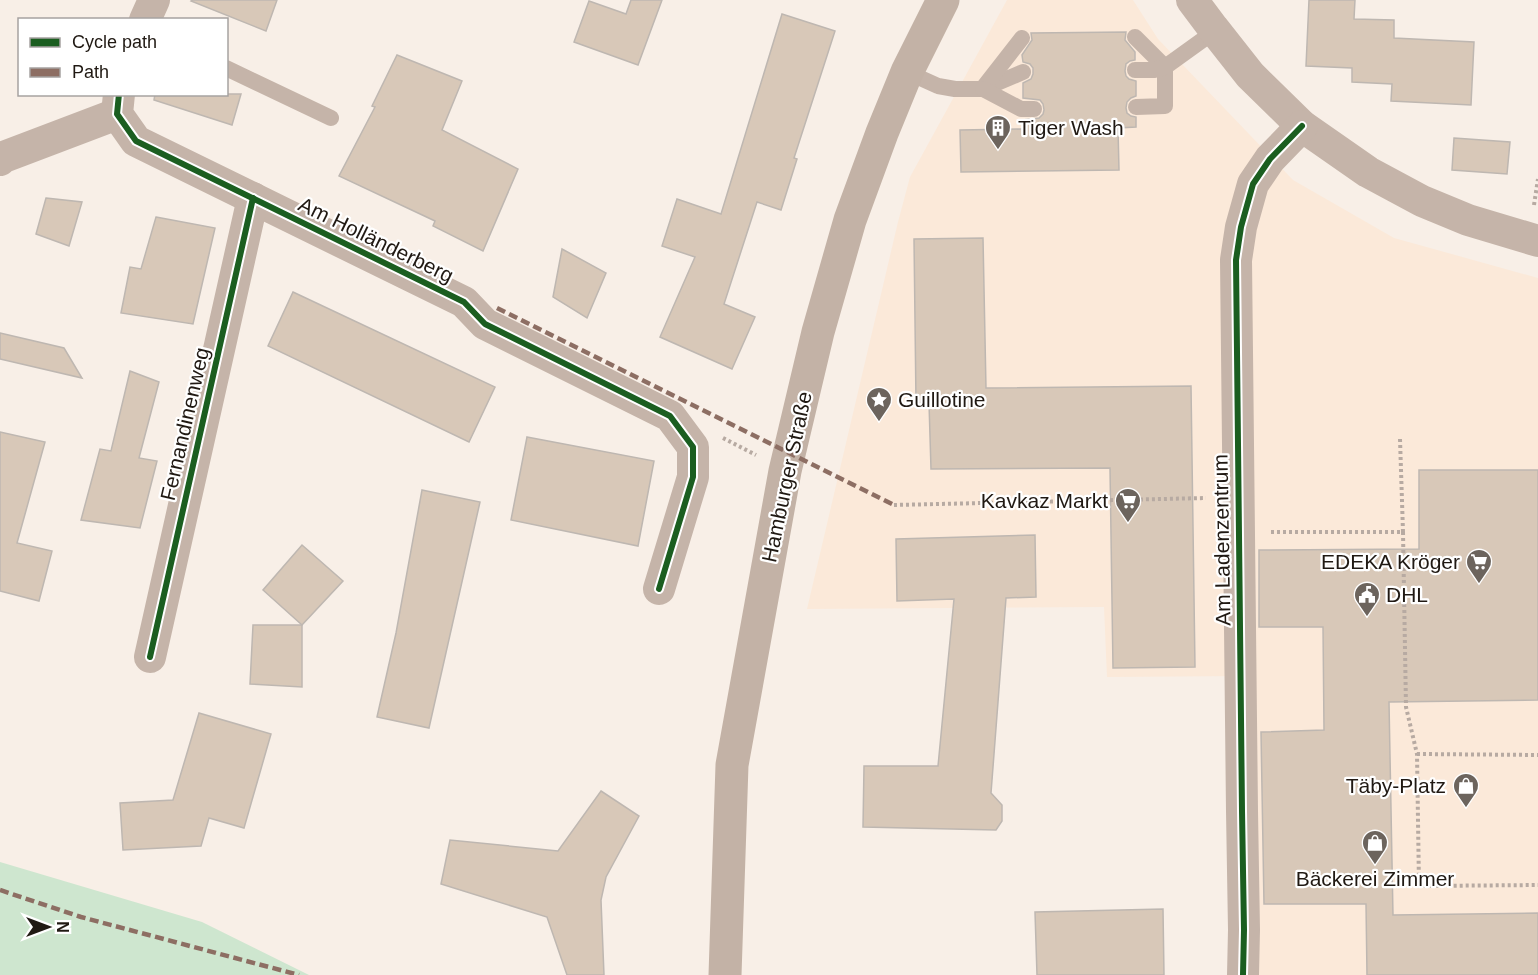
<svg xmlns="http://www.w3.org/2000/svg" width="1538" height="975" viewBox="0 0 1538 975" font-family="Helvetica,sans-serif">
  <rect width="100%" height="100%" fill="#f8efe7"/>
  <polygon fill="#fbe9d9" points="1007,0 1133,0 1158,39 1293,180 1394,238 1538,278 1538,975 1253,975 1248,676 1107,677 1104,607 807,609 898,222 910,177"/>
  <polygon fill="#cee6cf" points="0,862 202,922 309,975 0,975"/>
  <g fill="#d8c8b8" stroke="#beb7b1" stroke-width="1.5">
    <polygon points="192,0 277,0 266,31 191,1"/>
    <polygon points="631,0 662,0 638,65 574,42 589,1 626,14"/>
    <polygon points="1309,0 1355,0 1354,19 1394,20 1394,38 1474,42 1471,105 1391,101 1392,84 1352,82 1352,68 1306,66"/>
    <polygon points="782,14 835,31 794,158 797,159 781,210 757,202 724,304 755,317 732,369 660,337 695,257 662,246 677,199 721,214"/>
    <polygon points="1126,32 1125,40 1135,52 1135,60 1130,61 1126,64 1125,71 1126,76 1129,79 1136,81 1136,96 1131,98 1127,102 1126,108 1127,113 1131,116 1136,117 1136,127 1118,128 1119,170 961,172 960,130 1024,129 1023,120 1039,118 1043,114 1044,110 1043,104 1040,100 1023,98 1023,83 1031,79 1033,74 1033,68 1030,64 1023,62 1022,55 1032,40 1031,33"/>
    <polygon points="397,55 462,81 442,130 518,169 483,251 433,226 435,221 339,176 375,107 372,106"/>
    <polygon points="155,94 241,94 232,125 154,100"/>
    <polygon points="1454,138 1510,142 1507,174 1452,170"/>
    <polygon points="46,198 82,202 69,246 36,234"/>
    <polygon points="156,217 215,228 193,324 121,313 130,267 141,269"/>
    <polygon points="983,238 986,388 1191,386 1195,667 1113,668 1110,468 931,469 929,403 916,402 914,239"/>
    <polygon points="562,249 606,273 587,318 553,297"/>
    <polygon points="293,292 495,387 469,442 268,346"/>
    <polygon points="0,333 64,348 82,378 0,359"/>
    <polygon points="130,371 159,382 139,458 157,461 140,528 81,520 100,449 111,451"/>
    <polygon points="0,432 45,442 17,543 52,551 39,601 0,591"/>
    <polygon points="527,437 654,461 638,546 511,520"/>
    <polygon points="1419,470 1538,470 1538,700 1389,702 1393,915 1538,913 1538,975 1367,975 1366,904 1264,904 1261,732 1324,730 1323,627 1259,627 1259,550 1419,549"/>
    <polygon points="422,490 480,502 429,728 377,717 396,633"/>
    <polygon points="1035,535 1036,597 1006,598 991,793 1002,805 1002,821 996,830 863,827 864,766 938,766 954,599 897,601 896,539"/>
    <polygon points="302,545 343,581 302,625 263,590"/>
    <polygon points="253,625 302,625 302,687 250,684"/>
    <polygon points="199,713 271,734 244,828 209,818 201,846 123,850 120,803 173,800"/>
    <polygon points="601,791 639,816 606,877 601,900 604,975 567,975 547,917 441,884 450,840 558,851"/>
    <polygon points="1163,909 1164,975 1037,975 1035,912"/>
  </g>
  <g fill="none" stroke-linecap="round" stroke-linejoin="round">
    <g stroke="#b7aaa2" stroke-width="4" stroke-dasharray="3 3" stroke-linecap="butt">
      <polyline points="1534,205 1538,179"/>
      <polyline points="723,438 756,455"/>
      <polyline points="1400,439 1403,532"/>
      <polyline points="894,505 1206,498"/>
      <polyline points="1271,532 1403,532 1406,707 1417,754 1419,886 1538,885"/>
      <polyline points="1417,754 1538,755"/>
    </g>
    <g stroke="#c5b4a9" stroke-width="16">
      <polyline points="1135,37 1165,67 1165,106 1136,107"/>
      <polyline points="226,68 331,118"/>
      <polyline points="1135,70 1154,70 1165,67 1215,31"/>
      <polyline points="907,72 938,86 955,89 983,89 1023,72"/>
      <polyline points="983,88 1022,38"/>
      <polyline points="983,89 1021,109 1034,109"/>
    </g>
    <g stroke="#c5b4a9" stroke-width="32">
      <polyline points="1192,0 1213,28 1250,75 1302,126 1368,172 1422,201 1468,220 1538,241"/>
      <polyline points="145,20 154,0"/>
      <polyline points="119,94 117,114 136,141 464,302 485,324 670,416 693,447 693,477 659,589"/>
      <polyline points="0,160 1,158 117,114"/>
      <polyline points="150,657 253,198"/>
      <polyline points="1243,975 1244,930 1242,811 1236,260 1241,227 1253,184 1270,159 1302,126"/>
    </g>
    <polyline stroke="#c3b2a6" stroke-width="33" points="725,975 732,765 785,471 818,332 850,220 882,133 907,72 943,0"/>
    <g stroke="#8d6e63" stroke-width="4.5" stroke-dasharray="9 4.5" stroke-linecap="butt">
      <polyline points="497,308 894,505"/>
      <polyline points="0,890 81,917 299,975"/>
    </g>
    <defs>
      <g id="cycleway">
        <polyline points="119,94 117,114 136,141 464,302 485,324 670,416 693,447 693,477 659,589"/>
        <polyline points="150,657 253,198"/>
        <polyline points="1243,975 1244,930 1242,811 1236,260 1241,227 1253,184 1270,159 1302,126"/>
      </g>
    </defs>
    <use href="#cycleway" stroke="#fff" stroke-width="10"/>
    <use href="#cycleway" stroke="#1b5e20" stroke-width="6"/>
  </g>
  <defs>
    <symbol id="building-pin" viewBox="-11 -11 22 30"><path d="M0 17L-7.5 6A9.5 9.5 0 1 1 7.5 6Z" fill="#6c645d" stroke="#fff"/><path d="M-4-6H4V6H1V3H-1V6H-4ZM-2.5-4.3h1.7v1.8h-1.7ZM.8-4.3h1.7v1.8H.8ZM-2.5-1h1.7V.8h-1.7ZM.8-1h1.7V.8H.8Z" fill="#fff"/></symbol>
    <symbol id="sight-pin" viewBox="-11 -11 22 30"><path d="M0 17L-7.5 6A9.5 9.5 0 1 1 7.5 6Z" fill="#6c645d" stroke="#fff"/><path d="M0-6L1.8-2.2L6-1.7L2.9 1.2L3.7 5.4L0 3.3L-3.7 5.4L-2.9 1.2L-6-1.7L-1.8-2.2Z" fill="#fff"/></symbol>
    <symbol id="supermarket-pin" viewBox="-11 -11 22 30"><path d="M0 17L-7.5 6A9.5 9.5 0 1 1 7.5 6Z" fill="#6c645d" stroke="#fff"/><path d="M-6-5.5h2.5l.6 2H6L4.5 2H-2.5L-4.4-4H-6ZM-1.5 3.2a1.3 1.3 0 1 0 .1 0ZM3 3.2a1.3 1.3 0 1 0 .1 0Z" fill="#fff"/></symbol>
    <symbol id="civic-pin" viewBox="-11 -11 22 30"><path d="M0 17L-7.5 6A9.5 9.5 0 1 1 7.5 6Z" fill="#6c645d" stroke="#fff"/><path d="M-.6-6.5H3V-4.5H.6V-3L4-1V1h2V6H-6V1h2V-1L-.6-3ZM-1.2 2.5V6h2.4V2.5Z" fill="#fff"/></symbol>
    <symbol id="shop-pin" viewBox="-11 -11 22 30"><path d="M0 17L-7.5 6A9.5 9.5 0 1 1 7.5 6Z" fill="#6c645d" stroke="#fff"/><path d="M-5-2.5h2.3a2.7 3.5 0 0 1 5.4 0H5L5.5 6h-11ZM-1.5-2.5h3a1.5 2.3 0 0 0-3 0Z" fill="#fff"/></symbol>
  </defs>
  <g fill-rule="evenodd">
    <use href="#building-pin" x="983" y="113" width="30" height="40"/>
    <use href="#sight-pin" x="864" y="385" width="30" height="40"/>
    <use href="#supermarket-pin" x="1113" y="486" width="30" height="40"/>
    <use href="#supermarket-pin" x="1464" y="547" width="30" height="40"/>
    <use href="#civic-pin" x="1352" y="580" width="30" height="40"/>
    <use href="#shop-pin" x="1451" y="771" width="30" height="40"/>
    <use href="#shop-pin" x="1360" y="828" width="30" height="40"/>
  </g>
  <g text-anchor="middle" stroke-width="4.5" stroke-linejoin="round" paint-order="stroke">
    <g font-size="21" fill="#201913" stroke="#fff" text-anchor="start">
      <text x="1018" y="135">Tiger Wash</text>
      <text x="898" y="407">Guillotine</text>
      <text x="1108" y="508" text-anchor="end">Kavkaz Markt</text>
      <text x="1460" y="569" text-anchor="end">EDEKA Kröger</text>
      <text x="1386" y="602">DHL</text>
      <text x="1446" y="793" text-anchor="end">Täby-Platz</text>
      <text x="1375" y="886" text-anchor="middle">Bäckerei Zimmer</text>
    </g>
    <g font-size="21" fill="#201913" stroke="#fff">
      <text transform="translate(376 240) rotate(26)" y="7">Am Holländerberg</text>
      <text transform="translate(185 424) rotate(-77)" y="7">Fernandinenweg</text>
      <text transform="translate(787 477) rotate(-78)" y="7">Hamburger Straße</text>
      <text transform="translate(1222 540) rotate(-91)" y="7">Am Ladenzentrum</text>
    </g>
  </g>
  <rect x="18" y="18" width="210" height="78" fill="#ffffff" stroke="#a6a3a1" stroke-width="1.5"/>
  <rect x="30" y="38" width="30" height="9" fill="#1b5e20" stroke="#a6a3a1" stroke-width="1.5"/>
  <text x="72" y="48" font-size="18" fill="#201913">Cycle path</text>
  <rect x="30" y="68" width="30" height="9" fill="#8d6e63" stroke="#a6a3a1" stroke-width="1.5"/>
  <text x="72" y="78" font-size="18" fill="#201913">Path</text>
  <g transform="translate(48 927) rotate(90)" stroke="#ffffff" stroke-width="4.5" paint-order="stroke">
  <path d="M0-4.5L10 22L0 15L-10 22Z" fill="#201913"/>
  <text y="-9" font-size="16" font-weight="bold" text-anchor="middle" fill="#201913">N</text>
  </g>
</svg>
